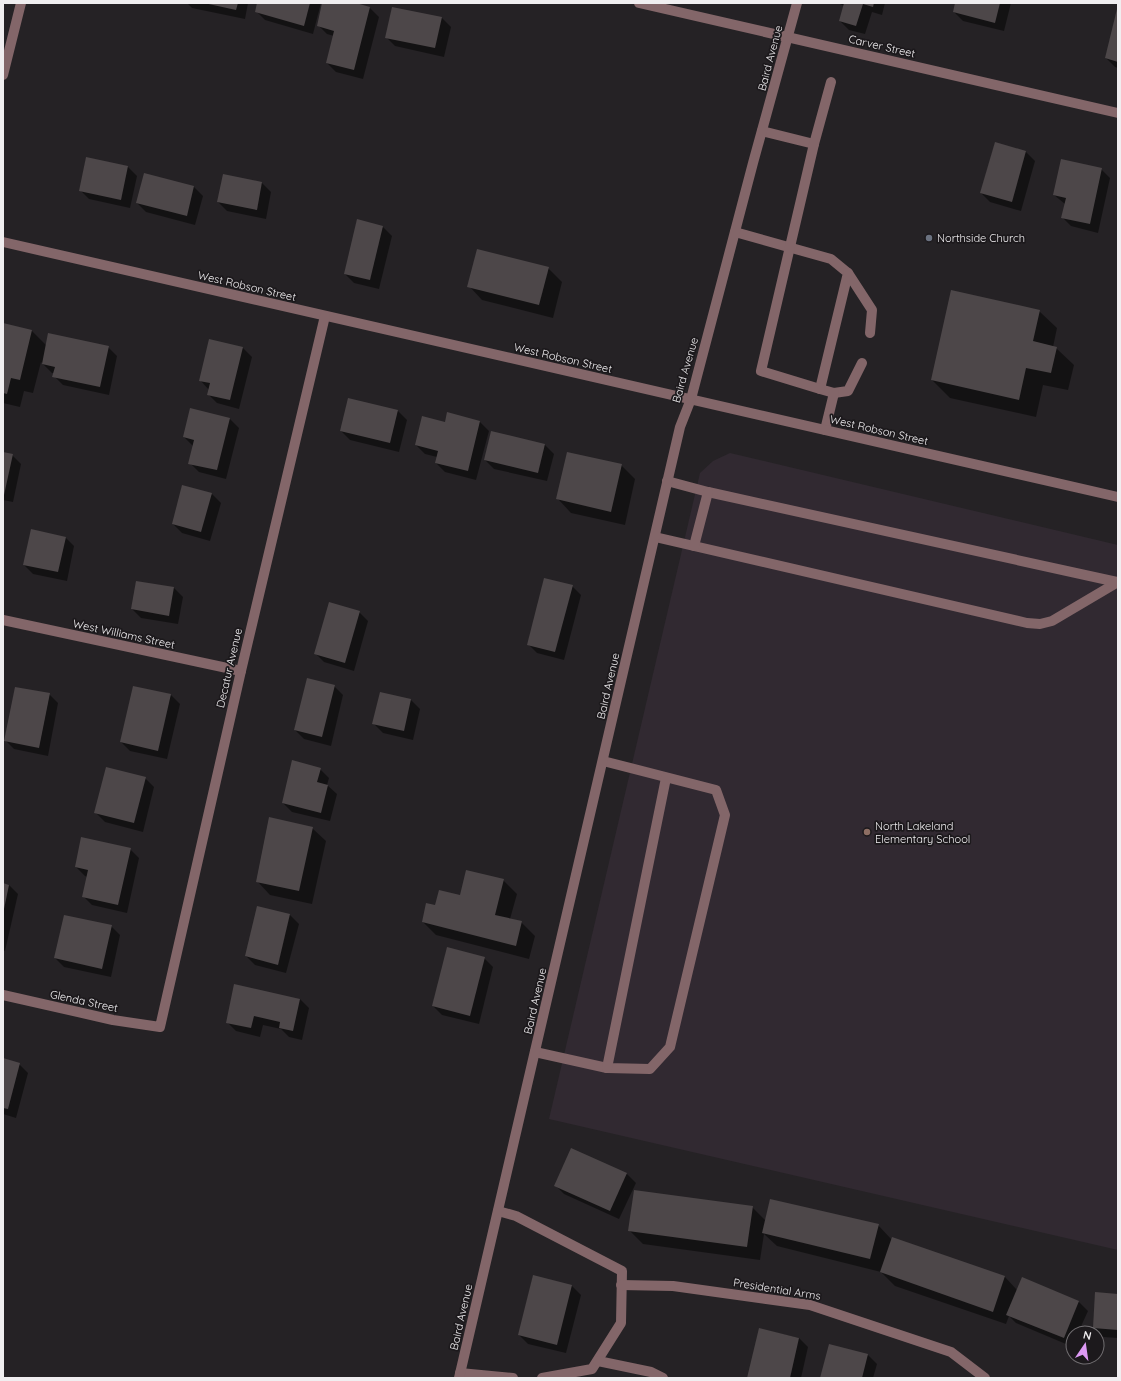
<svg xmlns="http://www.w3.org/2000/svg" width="1121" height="1381" viewBox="0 0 1121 1381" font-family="Quicksand,sans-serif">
  <rect width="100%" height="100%" fill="#252225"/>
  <polygon fill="#312931" points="730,453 1118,545 1118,1250 549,1119 700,473 713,461"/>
  <g fill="#0007">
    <polygon points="187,3 248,3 245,19 192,8"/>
    <polygon points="258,3 321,3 313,34 265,20 256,11"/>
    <polygon points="323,3 352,3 370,8 379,17 363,79 336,72 327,63 334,36 327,34 318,25"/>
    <polygon points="838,3 885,3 882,15 872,12 865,34 849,30 840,21 844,6"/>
    <polygon points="956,3 1011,3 1004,31 963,21 954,12"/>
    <polygon points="1118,11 1118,68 1115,67 1106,58"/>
    <polygon points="442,18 451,27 444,57 395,46 386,37"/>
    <polygon points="995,144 1026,152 1035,161 1021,211 990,202 981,193"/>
    <polygon points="86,158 128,167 137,176 130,208 89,199 80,190"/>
    <polygon points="1101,169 1110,178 1098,233 1071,226 1062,217 1065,204 1054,195"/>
    <polygon points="144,174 194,187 203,196 195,225 146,212 137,203"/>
    <polygon points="224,175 262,183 271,192 266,219 227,211 218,202"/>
    <polygon points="383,227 392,236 379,289 354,283 345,274"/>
    <polygon points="548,268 562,282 553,318 482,300 469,286"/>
    <polygon points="1039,311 1057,328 1053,347 1056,348 1074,365 1068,390 1043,385 1036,417 950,398 932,380"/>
    <polygon points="3,324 32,331 47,346 108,347 117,356 109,395 63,385 54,376 54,373 52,373 41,362 33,393 24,391 20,407 3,403"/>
    <polygon points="243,348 252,357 239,409 217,403 208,394 209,390 200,380"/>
    <polygon points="398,411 407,420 399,452 350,440 341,431"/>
    <polygon points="230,419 239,428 226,479 199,472 190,463 194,447 184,437"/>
    <polygon points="480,422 489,431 476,480 445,472 436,463 437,457 425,454 416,445 446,423"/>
    <polygon points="491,432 545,445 554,454 547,481 494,469 485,460"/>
    <polygon points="3,453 12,455 21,464 13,502 3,500"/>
    <polygon points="621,465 635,479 625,525 571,513 558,499"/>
    <polygon points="212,494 221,503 210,541 182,533 173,524"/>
    <polygon points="65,537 74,546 67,581 33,574 24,565"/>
    <polygon points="572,586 581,595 564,660 537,653 528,644"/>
    <polygon points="174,588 183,597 178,624 141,618 132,609"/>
    <polygon points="359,612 368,621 354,671 324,662 315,653"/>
    <polygon points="334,686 343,695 331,746 304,739 295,730"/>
    <polygon points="49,694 58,703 48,756 14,749 5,740"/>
    <polygon points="171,695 180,704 167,759 130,751 121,742"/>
    <polygon points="411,700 420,709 413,740 383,733 374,724"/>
    <polygon points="320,769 329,778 327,785 337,794 330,821 292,812 283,803"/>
    <polygon points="145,778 154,787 143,832 105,822 96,813"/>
    <polygon points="312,828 326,841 312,904 270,895 257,881"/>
    <polygon points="130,849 139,858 127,913 92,905 83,896 87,877 85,876 76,867"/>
    <polygon points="503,880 517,894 510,919 521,922 535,936 529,959 436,935 423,922 436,907"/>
    <polygon points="3,884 9,885 18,894 5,951 3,950"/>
    <polygon points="258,907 290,915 299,924 286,973 255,965 246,956"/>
    <polygon points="111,926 120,935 111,977 64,967 55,958"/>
    <polygon points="484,958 493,967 479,1024 442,1015 433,1006"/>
    <polygon points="300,999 309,1008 302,1040 289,1037 281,1029 263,1025 260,1037 236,1031 227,1022"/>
    <polygon points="3,1059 19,1064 28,1073 16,1118 3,1114"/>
    <polygon points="627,1174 636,1183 619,1219 564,1194 555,1185"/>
    <polygon points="752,1207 766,1221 878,1225 892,1240 1005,1277 1017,1290 1079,1302 1088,1311 1078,1333 1073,1333 1073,1347 1016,1323 1009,1316 1006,1324 895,1286 881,1272 777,1246 764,1234 760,1260 643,1244 629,1230"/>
    <polygon points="533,1276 572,1286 581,1295 566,1353 528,1344 519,1335"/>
    <polygon points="1118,1295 1118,1338 1103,1337 1094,1328"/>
    <polygon points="760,1329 799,1338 808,1347 801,1378 748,1378"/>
    <polygon points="868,1355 877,1364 873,1378 821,1378"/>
  </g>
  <g fill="#4d4749">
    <polygon points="204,3 238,3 236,10"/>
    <polygon points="257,3 310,3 304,26 255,12"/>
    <polygon points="322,3 356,3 370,7 354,70 326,63 334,31 317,26"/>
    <polygon points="844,3 874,3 873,7 863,4 856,26 839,21"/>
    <polygon points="955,3 1000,3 995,23 953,12"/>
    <polygon points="392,7 442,17 435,48 385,38"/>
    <polygon points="1117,9 1118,9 1118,62 1105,58"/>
    <polygon points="995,142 1026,151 1012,202 980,193"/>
    <polygon points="86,157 128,166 121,200 79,191"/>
    <polygon points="1061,159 1102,168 1090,224 1061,218 1066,198 1053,195"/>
    <polygon points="144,173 194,186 187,216 136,203"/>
    <polygon points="223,174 262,182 257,210 217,202"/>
    <polygon points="357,219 383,226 370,280 344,274"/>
    <polygon points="477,249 549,267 539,305 467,287"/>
    <polygon points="951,290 1040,310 1033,341 1057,347 1051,373 1026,368 1019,400 931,380"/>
    <polygon points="3,323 32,330 20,380 11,378 7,394 3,393"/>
    <polygon points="48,333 109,346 100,387 52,377 55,367 42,364"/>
    <polygon points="209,339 243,347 230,400 207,395 210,383 199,381"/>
    <polygon points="348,398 398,410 390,443 340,431"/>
    <polygon points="190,408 230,418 217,470 188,464 194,440 183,437"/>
    <polygon points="447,412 480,421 468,471 435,463 438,451 415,445 422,416 445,422"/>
    <polygon points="491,431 545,444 538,473 484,460"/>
    <polygon points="3,452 13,454 4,495 3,495"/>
    <polygon points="567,452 622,464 611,512 556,499"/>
    <polygon points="182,485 212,493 201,532 172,524"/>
    <polygon points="31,529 66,537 58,572 23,565"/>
    <polygon points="544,578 573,585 555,652 527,645"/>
    <polygon points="136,581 174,587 169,616 131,609"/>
    <polygon points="329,602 360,611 345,663 314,654"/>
    <polygon points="307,678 335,685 322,737 294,730"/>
    <polygon points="133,686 171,694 158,751 120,742"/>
    <polygon points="15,687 50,693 39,748 4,741"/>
    <polygon points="380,692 411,699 404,731 372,724"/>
    <polygon points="292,760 321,768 317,782 328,785 321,813 282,803"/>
    <polygon points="106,767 146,777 134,823 94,813"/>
    <polygon points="269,817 313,827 299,891 256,882"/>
    <polygon points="81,837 131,848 118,905 82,897 88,870 75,867"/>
    <polygon points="466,870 504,879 495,915 522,921 516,946 422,922 426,903 435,905 439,890 460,895"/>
    <polygon points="3,883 9,885 4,909 3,909"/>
    <polygon points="257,906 290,914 278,965 245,956"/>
    <polygon points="64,915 112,925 102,969 54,958"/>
    <polygon points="447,947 485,957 470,1016 432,1006"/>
    <polygon points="234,984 300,999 293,1031 279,1028 280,1022 254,1016 251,1028 226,1023"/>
    <polygon points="3,1058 20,1063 8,1109 3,1108"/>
    <polygon points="571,1148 627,1173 610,1211 554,1186"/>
    <polygon points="634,1190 753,1206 747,1247 628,1231"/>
    <polygon points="770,1199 879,1224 870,1259 762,1233"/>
    <polygon points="892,1237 1005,1276 993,1312 880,1272"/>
    <polygon points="533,1275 572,1285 557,1345 518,1335"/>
    <polygon points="1022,1277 1079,1301 1064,1338 1006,1315"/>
    <polygon points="1095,1292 1118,1294 1118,1330 1093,1328"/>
    <polygon points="759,1328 799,1338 790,1378 747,1378"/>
    <polygon points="829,1344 868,1354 862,1378 820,1378"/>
  </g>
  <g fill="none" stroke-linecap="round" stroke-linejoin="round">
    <g stroke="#836669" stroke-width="10">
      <polyline points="762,131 814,144"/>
      <polyline points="735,232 831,259 848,273 820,389 834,393 848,391 862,363"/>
      <polyline points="848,273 872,310 870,333"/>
      <polyline points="820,389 761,371 814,144 831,82"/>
      <polyline points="825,430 834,393"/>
      <polyline points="667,481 708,492 1117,582"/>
      <polyline points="655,537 1027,623 1040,624 1052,621 1118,582"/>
      <polyline points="694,546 708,492"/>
      <polyline points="535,1052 607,1068 650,1069 670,1047 725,815 716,790 603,761"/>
      <polyline points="607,1068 666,778"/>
    </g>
    <g stroke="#836669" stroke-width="10">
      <polyline points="639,3 1118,113"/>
      <polyline points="3,75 21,3"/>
      <polyline points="3,242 1118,497"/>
      <polyline points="3,620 241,671"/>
      <polyline points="3,995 113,1020 160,1027 241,671 325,316"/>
      <polyline points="498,1211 516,1216 622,1271 621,1323 592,1369 542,1378"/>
      <polyline points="621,1285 673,1286 810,1305 951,1352 985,1378"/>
      <polyline points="598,1361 651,1372 663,1378"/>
      <polyline points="460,1373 513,1378"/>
      <polyline points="459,1378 680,427 691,399 753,163 797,3"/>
    </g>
  </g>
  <circle fill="#6b7280" stroke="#1c191c" stroke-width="1.5" cx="929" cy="238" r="4"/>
  <circle fill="#8d6e63" stroke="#1c191c" stroke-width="1.5" cx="867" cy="832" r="4"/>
  <g text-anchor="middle" stroke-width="3.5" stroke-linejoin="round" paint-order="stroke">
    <g font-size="11" fill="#f0eef0" stroke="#1c191c">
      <text transform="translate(882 46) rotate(13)" y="4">Carver Street</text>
      <text transform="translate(770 58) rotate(-75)" y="4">Baird Avenue</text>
      <text transform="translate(247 286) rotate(13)" y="4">West Robson Street</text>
      <text transform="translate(563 358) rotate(13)" y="4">West Robson Street</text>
      <text transform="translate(685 370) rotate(-74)" y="4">Baird Avenue</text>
      <text transform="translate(879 430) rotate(13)" y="4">West Robson Street</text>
      <text transform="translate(124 634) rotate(12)" y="4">West Williams Street</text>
      <text transform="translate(229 668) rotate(-77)" y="4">Decatur Avenue</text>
      <text transform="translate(608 686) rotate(-77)" y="4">Baird Avenue</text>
      <text transform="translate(84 1001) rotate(12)" y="4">Glenda Street</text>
      <text transform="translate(535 1001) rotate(-77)" y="4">Baird Avenue</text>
      <text transform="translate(777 1289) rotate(9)" y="4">Presidential Arms</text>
      <text transform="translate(461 1317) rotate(-77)" y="4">Baird Avenue</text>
    </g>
    <g font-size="11" fill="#f0eef0" stroke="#1c191c" text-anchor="start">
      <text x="937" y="242">Northside Church</text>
      <text x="875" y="830">North Lakeland<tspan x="875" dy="13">Elementary School</tspan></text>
    </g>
  </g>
  <rect width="1121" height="1381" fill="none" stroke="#f0eef0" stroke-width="8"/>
  <g transform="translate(1085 1345) rotate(13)"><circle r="19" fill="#1c191c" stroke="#716e71"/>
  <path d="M0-3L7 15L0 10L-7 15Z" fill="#dd99f4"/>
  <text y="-6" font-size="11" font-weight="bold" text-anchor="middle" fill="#f0eef0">N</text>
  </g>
</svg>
